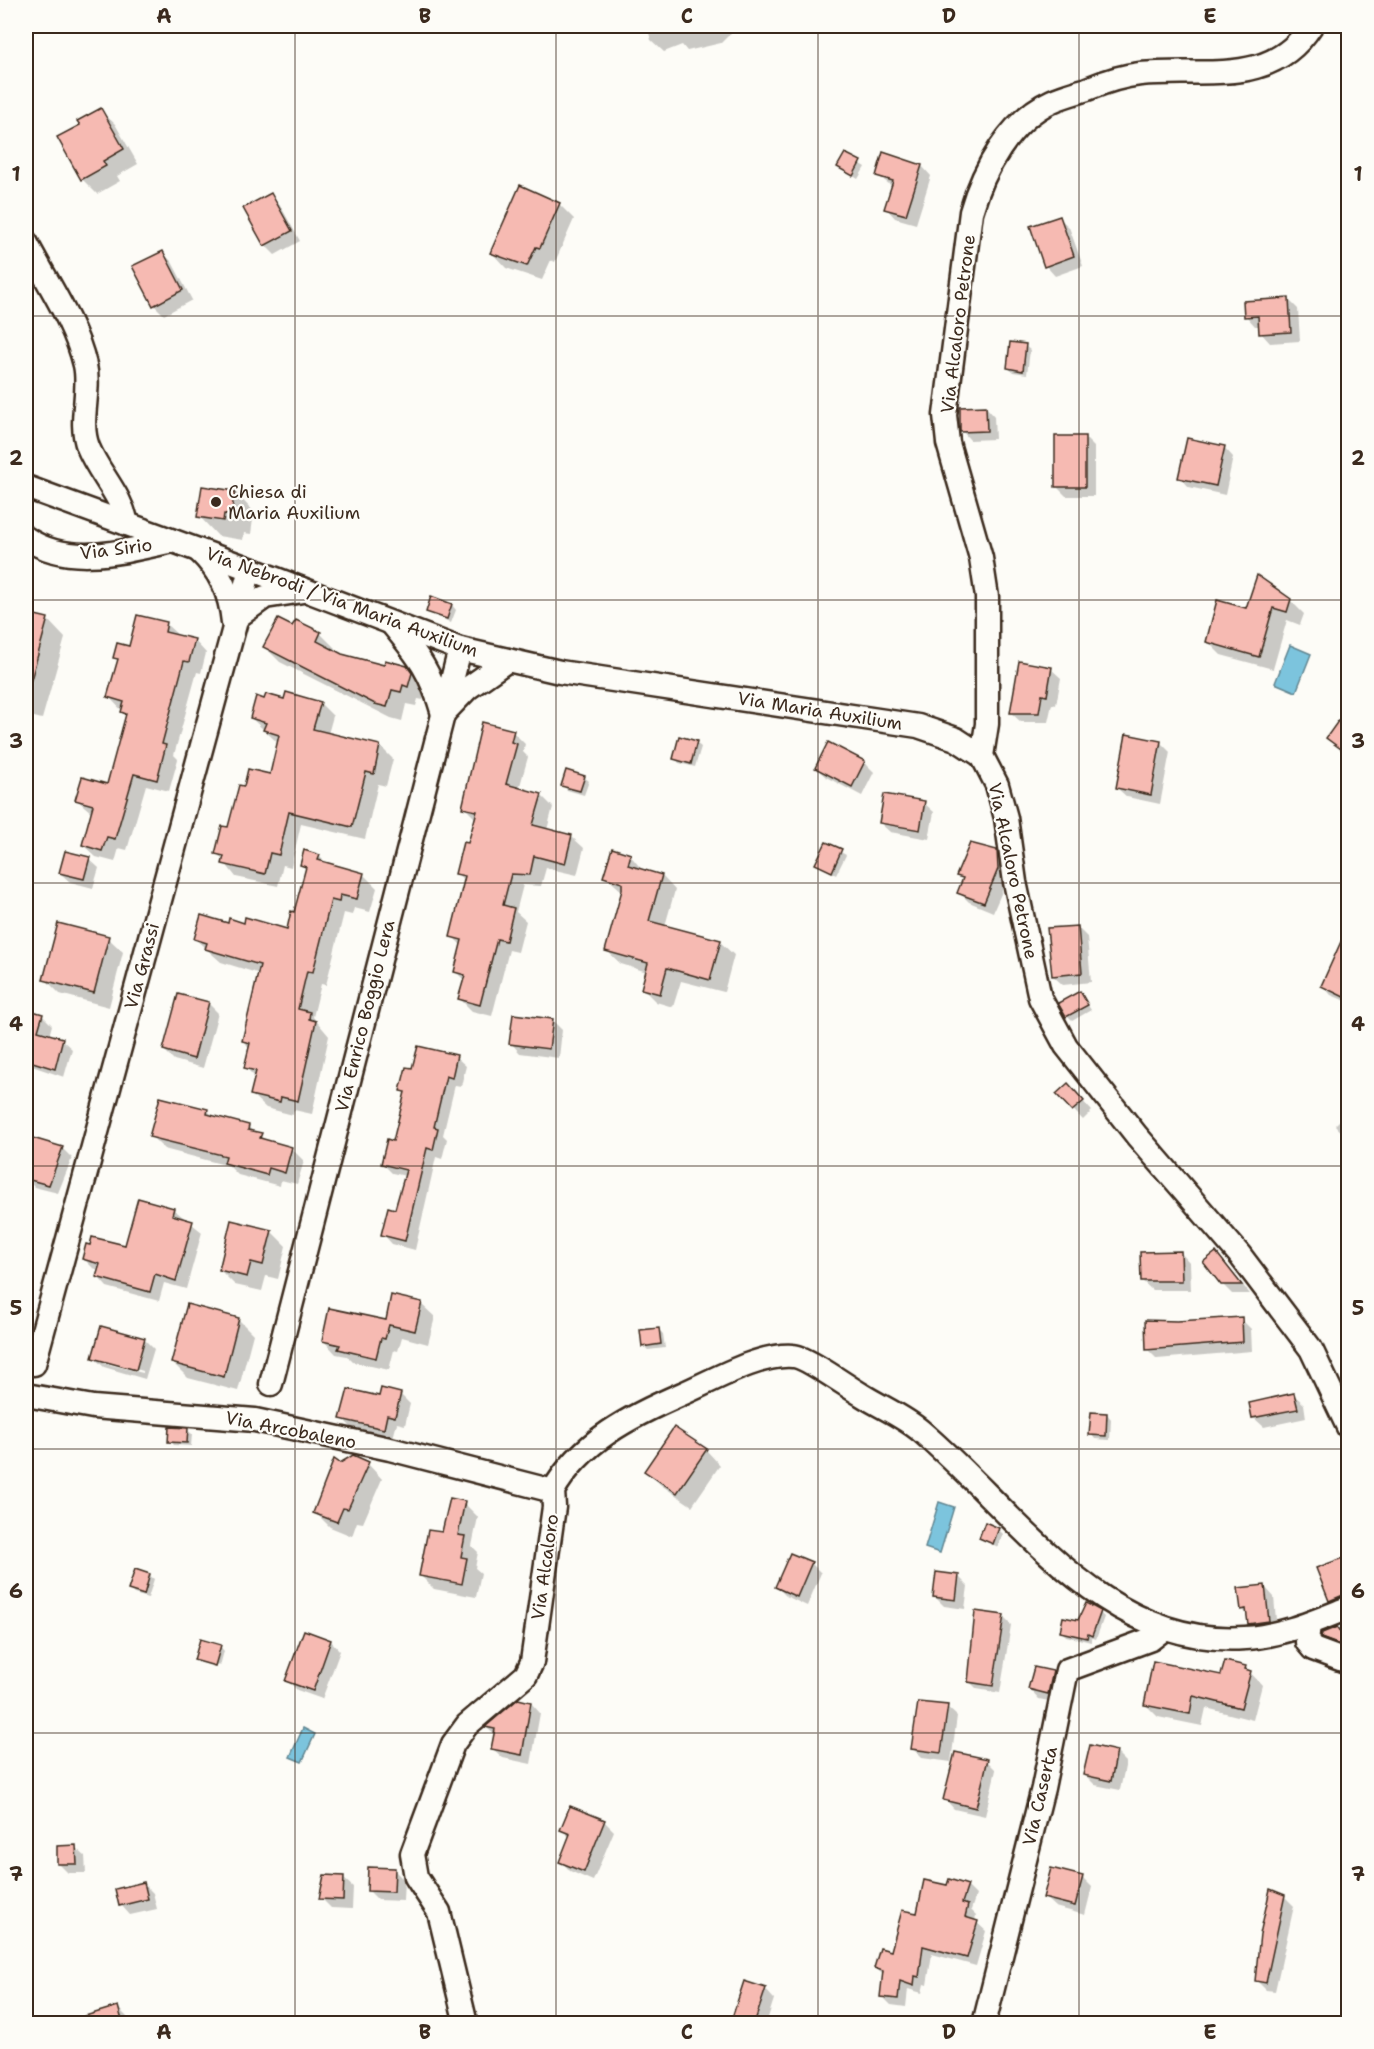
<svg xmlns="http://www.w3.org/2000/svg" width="1374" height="2049" viewBox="0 0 1374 2049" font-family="'Shantell Sans',sans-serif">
  <rect width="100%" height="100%" fill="#fdfcf7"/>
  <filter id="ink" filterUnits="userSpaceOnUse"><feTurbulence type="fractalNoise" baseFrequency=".0167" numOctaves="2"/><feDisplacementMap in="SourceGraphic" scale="12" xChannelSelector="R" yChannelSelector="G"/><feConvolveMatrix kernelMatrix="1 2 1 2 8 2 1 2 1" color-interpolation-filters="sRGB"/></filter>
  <g filter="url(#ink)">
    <g fill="#7cc4dd" stroke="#628691" stroke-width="1.5">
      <polygon points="1290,645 1311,654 1296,692 1275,683"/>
      <polygon points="939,1502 954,1507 940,1553 925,1548"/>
      <polygon points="303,1728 315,1734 302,1762 290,1757"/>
    </g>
    <g fill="#0003" fill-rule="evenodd">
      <polygon points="647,26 738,26 721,43 687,51 682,45 664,52 651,40"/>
      <polygon points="100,110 115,124 138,164 117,176 120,181 97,194 82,179"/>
      <polygon points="884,154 922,166 931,176 916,224 895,218 886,208 893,187 877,175"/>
      <polygon points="846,155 865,167 858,179 839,167"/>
      <polygon points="521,187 560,205 574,219 555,262 551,260 542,280 506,268 492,253"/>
      <polygon points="270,195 280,205 300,241 275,255 265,245 245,209"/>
      <polygon points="1059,218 1069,227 1083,266 1055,276 1046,266"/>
      <polygon points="163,253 172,262 192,300 164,315 154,305"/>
      <polygon points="1288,299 1298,309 1300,341 1270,343 1261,333 1260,326 1255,326 1246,316"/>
      <polygon points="1025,346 1030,350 1027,374 1013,372 1008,368"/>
      <polygon points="986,407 994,416 995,439 970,440 962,431"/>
      <polygon points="1084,437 1094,447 1094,496 1066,496 1056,486"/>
      <polygon points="1224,447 1233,457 1225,495 1189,487 1180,477"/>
      <polygon points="235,492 254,512 251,534 244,533 243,540 218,536 199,516"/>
      <polygon points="1290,600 1304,614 1300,625 1287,620 1273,669 1221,655 1207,641 1247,610"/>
      <polygon points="452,605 456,610 451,623 428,611"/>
      <polygon points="32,616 47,619 65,638 42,719 30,716 26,731 26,640"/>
      <polygon points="166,624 180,637 194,640 206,653 201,673 197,672 174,755 178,759 169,791 146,785 127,850 119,848 115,862 96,857 83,845 92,813 77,800 108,786 127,716 109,697 119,661 115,658"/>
      <polygon points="293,628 320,633 335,648 333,651 341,655 385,667 407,667 426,689 423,700 418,699 416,706 406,704 402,721 391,718 280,662 265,647"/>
      <polygon points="1051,669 1061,678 1056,705 1052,704 1048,722 1021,722 1011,713"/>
      <polygon points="265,700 320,703 333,716 328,734 380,746 393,759 386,786 378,784 365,839 301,824 291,867 283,865 278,886 236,877 217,853 245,788 271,776 278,743 251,718"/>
      <polygon points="1341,721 1348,726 1346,752 1333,742"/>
      <polygon points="513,732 525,744 523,752 528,757 519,789 541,795 553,807 547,830 572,837 584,848 577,875 546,868 541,886 523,885 516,912 526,921 518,952 509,950 492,1016 472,1011 460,999 465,981 456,972 462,946 452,936 465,882 457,873 469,845 476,819 464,807"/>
      <polygon points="696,743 701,747 695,767 679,763 675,758"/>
      <polygon points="1161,743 1170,752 1160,804 1127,797 1117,788"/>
      <polygon points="864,762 874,772 862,796 826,777 816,768"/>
      <polygon points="584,777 589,781 584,795 567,790 563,785"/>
      <polygon points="924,803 934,812 929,839 890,832 880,823"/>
      <polygon points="826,844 846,855 836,875 817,864"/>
      <polygon points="996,851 1006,861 1007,880 993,912 969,902 959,892 964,881 958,875"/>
      <polygon points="630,855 643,871 662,876 675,890 665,926 720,942 734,955 724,992 681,981 673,1007 656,1002 643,989 647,972 621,964 607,951 623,892 605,876"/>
      <polygon points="319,856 327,864 363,874 377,888 370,912 354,908 352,915 344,913 326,985 321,984 313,1017 329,1036 312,1114 294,1110 293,1115 266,1108 252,1095 256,1078 246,1068 250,1048 243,1041 260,974 221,962 195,939 229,925 245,924 288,931 307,871 302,865"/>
      <polygon points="89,859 99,868 93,888 70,882 60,873"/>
      <polygon points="1077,927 1087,937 1091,982 1063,985 1053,976"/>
      <polygon points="108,938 123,952 109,1007 60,994 45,979"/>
      <polygon points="1339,951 1348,955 1348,1002 1331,995 1323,986"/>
      <polygon points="1080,993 1091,1010 1072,1021 1067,1016"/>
      <polygon points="208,1003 218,1013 203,1068 174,1060 164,1050"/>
      <polygon points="26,1011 42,1015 52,1025 49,1036 62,1040 72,1049 64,1077 26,1064"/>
      <polygon points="552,1020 562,1030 559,1058 520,1053 511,1043"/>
      <polygon points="456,1057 466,1066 461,1086 455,1085 443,1135 447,1139 442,1159 436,1157 415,1250 392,1244 383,1234 396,1210 406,1176 392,1173 383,1164 395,1142 406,1095 402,1091 413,1070"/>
      <polygon points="1058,1094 1077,1095 1092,1111 1083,1120"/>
      <polygon points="207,1110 214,1117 248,1127 268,1142 291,1148 304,1161 297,1184 281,1180 280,1186 238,1175 229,1166 164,1149 151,1136"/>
      <polygon points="1348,1112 1348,1139 1335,1125"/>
      <polygon points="26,1138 62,1148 72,1158 58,1193 34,1187 26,1179 28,1163 26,1162"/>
      <polygon points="173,1209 202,1232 186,1289 164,1283 159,1301 107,1287 98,1277 100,1270 93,1268 83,1258 126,1247"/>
      <polygon points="271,1231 286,1246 278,1279 266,1276 262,1291 235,1285 220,1270"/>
      <polygon points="1181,1253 1190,1263 1191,1290 1152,1290 1142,1281"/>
      <polygon points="1216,1254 1226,1264 1250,1294 1232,1294 1222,1284"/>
      <polygon points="421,1304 435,1317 428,1344 402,1337 398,1351 394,1350 389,1370 353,1362 347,1356 336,1354 323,1340 387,1322"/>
      <polygon points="238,1319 253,1334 238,1391 188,1378 173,1363"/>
      <polygon points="1241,1319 1251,1329 1252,1351 1157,1359 1147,1349 1146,1322"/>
      <polygon points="659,1330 663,1334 665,1348 648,1350 643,1346"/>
      <path d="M144,1339L154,1349L145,1379L104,1367L94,1358ZM103,1359L143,1371V1373L103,1363Z"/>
      <polygon points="400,1394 410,1404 405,1425 397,1423 393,1438 352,1428 342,1418 380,1398"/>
      <polygon points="1294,1395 1304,1404 1306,1418 1264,1427 1254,1418 1251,1404"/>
      <polygon points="1107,1414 1111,1419 1110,1440 1095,1439 1091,1434"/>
      <polygon points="187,1430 192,1434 191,1446 174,1445 170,1441"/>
      <polygon points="706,1450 720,1465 692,1506 661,1485 646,1471"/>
      <polygon points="368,1464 382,1479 363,1523 357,1522 352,1536 330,1527 315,1512 340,1465"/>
      <polygon points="464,1503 478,1517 472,1546 478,1552 475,1568 481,1573 476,1597 434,1589 421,1576"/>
      <polygon points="998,1529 1003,1534 998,1547 980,1538"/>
      <polygon points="791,1555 812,1564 821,1573 807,1606 786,1596 777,1587"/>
      <polygon points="1348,1557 1348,1606 1338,1609 1330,1600 1318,1569"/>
      <polygon points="149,1575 154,1579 148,1598 134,1594 130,1590"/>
      <polygon points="959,1577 968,1586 965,1609 944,1606 934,1596"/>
      <polygon points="1265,1587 1274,1597 1277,1631 1259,1633 1249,1623 1248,1615 1242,1609"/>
      <polygon points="1100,1613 1104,1617 1096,1639 1092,1638 1091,1642 1066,1636 1062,1632"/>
      <polygon points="1003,1617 1011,1625 1000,1693 977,1689 969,1681"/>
      <polygon points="1348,1624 1348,1652 1331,1646 1323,1637 1323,1634"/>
      <polygon points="331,1641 340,1651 322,1699 297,1690 287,1680"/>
      <polygon points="220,1646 224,1651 220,1666 199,1660 199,1663 196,1659"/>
      <polygon points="1245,1667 1262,1685 1253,1720 1206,1708 1202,1726 1158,1717 1145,1704"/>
      <polygon points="1052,1673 1062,1682 1058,1703 1039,1699 1030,1689"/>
      <polygon points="519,1701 531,1703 540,1713 531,1764 503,1758 493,1749 496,1736 487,1728"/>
      <polygon points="947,1707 957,1716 951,1762 922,1758 913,1749"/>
      <polygon points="1116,1752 1126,1762 1120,1790 1095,1785 1085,1775"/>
      <polygon points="987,1761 996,1770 985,1816 954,1809 945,1799"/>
      <polygon points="604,1821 614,1831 593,1881 570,1871 561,1861 570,1838 562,1829"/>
      <polygon points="75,1847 85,1856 86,1873 68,1873 59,1864"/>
      <polygon points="394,1870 404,1880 403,1901 378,1900 369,1891"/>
      <polygon points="1082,1877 1092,1887 1085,1915 1055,1907 1045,1898"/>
      <polygon points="343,1878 353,1887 352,1909 331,1908 321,1898"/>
      <polygon points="144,1884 153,1893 157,1909 130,1915 121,1905"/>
      <polygon points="967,1886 976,1895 971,1910 976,1915 975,1921 986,1931 976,1966 932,1954 927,1985 924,1984 922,1993 908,1989 906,2007 891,2005 882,1996 884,1976 876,1968 892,1953 918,1914 948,1887"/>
      <polygon points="1284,1896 1294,1906 1275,1991 1266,1990 1256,1980"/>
      <polygon points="765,1989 774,1999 766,2024 732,2024"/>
      <polygon points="117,2007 127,2017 129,2024 77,2024"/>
    </g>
    <g fill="#f6bab2" stroke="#3b2a1e" stroke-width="1.5">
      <polygon points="101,108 124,149 103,161 106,166 81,180 57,137 80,125 77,121"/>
      <polygon points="883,152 922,165 906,215 884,209 893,181 876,176"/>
      <polygon points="845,153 861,161 853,176 837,167"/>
      <polygon points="520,185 560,203 540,248 536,247 527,266 490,253"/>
      <polygon points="271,193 292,231 264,246 243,208"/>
      <polygon points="1060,216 1074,256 1044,267 1030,226"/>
      <polygon points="163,251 183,290 153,306 132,266"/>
      <polygon points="1289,298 1291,332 1259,334 1258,316 1244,317 1243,301"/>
      <polygon points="1010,342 1026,344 1023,371 1007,368"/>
      <polygon points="986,406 987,431 960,432 960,407"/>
      <rect x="1055" y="436" width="30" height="51"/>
      <polygon points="1187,438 1225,446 1216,486 1178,478"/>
      <polygon points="202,486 235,491 231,515 224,514 223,521 197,517"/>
      <polygon points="1257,575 1291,599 1287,612 1273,608 1259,657 1206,642 1217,600 1246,608"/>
      <polygon points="431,596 452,604 447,619 426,612"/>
      <polygon points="31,614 48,618 31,680 26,679 26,635"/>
      <polygon points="137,615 167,622 165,632 195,639 189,662 184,661 162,744 166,745 157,780 134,774 115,839 107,837 102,851 82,845 93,805 75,800 82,777 107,784 126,714 121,712 124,702 107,697 118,659 113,658 117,643 129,646"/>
      <polygon points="278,619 292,626 296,620 321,632 317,641 342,654 384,665 385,660 407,666 412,673 408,687 403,685 401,692 392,690 387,707 375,704 263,647"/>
      <polygon points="1019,661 1052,667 1047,696 1042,695 1039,713 1010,713"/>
      <polygon points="286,692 321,702 313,729 380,745 374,774 366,772 352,827 289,812 279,855 270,853 265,874 222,864 224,856 215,854 222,826 228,827 239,785 244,786 248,769 270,774 279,735 263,730 266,723 250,718 256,696 264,699 266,694 284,699"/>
      <polygon points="1348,707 1348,739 1341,749 1326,738"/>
      <polygon points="482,722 514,730 511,742 517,744 506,784 542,794 533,825 572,835 565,864 534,856 530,875 511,874 503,905 514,908 506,941 497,939 480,1005 458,999 465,975 454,972 462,940 450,937 465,876 455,874 463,842 468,843 477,811 462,808"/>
      <polygon points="1126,734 1161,741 1151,795 1116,788"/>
      <polygon points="679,736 697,741 691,764 673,759"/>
      <polygon points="828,742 865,761 852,787 815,768"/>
      <polygon points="566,770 585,776 580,791 561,786"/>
      <polygon points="884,794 925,801 920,830 879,823"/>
      <polygon points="826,842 842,849 832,872 815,864"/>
      <polygon points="970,843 997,850 998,869 984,903 957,893 963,878 956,876"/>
      <polygon points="612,848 631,854 628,865 662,875 649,921 721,940 710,980 667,968 660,994 641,989 648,963 605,951 622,890 622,883 603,877"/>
      <polygon points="304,850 320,855 318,860 364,873 357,899 340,895 339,902 331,900 313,972 307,971 298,1009 310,1012 309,1019 316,1021 298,1101 281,1097 280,1102 250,1095 256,1071 244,1068 250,1043 242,1041 260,965 205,949 207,943 194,939 201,915 228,923 229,918 244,923 245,917 287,929 291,911 294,912 306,867 300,865"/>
      <polygon points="65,851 90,857 84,879 59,873"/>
      <polygon points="58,923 109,936 94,993 43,980"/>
      <polygon points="1078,926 1082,973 1052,976 1047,928"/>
      <polygon points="1348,926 1348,999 1321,986"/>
      <polygon points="1080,991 1088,1005 1066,1017 1058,1003"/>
      <polygon points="178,994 209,1002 194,1059 163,1050"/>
      <polygon points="26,1009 43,1014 38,1031 63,1038 55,1069 26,1060"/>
      <polygon points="513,1014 553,1019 549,1049 509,1044"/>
      <polygon points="418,1046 457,1055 452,1078 446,1076 434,1127 438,1128 433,1150 427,1148 405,1241 381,1235 388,1207 395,1209 406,1170 381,1164 387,1139 393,1141 405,1092 400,1091 406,1067 412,1068"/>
      <polygon points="1068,1083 1084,1101 1072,1111 1056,1094"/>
      <polygon points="160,1097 208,1109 207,1114 249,1125 248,1130 262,1133 260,1138 292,1147 285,1173 269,1168 267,1175 224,1163 226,1156 149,1137"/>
      <polygon points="26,1136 63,1147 49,1185 26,1179"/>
      <polygon points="138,1198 174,1208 172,1215 193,1221 176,1281 155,1274 150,1292 96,1277 100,1264 82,1259 86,1244 90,1245 92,1237 125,1245"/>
      <polygon points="231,1220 272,1230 263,1265 251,1262 247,1277 219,1270"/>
      <polygon points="1181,1251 1182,1281 1141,1281 1140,1252"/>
      <polygon points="1216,1252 1242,1285 1221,1285 1203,1262"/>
      <polygon points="391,1295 422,1302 415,1331 389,1325 385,1339 381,1338 376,1358 338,1349 340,1345 322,1341 329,1308 386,1320"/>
      <polygon points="187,1304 239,1318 224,1377 171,1363"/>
      <polygon points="1242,1317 1243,1342 1146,1350 1145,1320 1177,1321"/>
      <polygon points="101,1326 145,1338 136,1370 92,1358"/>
      <polygon points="659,1328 661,1344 642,1347 640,1330"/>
      <polygon points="381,1388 401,1393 395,1417 387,1415 384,1429 340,1419 348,1389 379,1396"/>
      <polygon points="1294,1393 1298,1409 1252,1418 1249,1403"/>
      <polygon points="1091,1412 1107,1413 1106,1436 1089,1435"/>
      <polygon points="169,1427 188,1428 187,1443 168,1442"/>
      <polygon points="674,1427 707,1449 677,1493 644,1471"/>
      <polygon points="353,1455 369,1462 348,1509 343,1508 337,1522 313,1513 334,1459 340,1463"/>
      <polygon points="450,1498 465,1501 458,1535 465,1536 461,1557 467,1558 462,1584 419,1576 428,1530 442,1532"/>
      <polygon points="985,1522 999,1528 993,1544 979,1538"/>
      <polygon points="790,1553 812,1562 797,1597 775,1587"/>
      <polygon points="1348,1556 1348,1593 1329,1601 1316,1568"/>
      <polygon points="135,1569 150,1574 144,1595 128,1590"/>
      <polygon points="936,1572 959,1575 956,1600 933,1597"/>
      <polygon points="1265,1585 1269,1621 1248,1624 1246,1609 1241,1610 1238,1588"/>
      <polygon points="1086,1603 1101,1611 1092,1636 1088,1634 1087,1638 1060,1632 1063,1617 1078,1620"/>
      <polygon points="975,1611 1004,1615 993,1686 968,1682"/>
      <polygon points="1337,1627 1348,1646 1348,1648 1321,1638 1322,1633"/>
      <polygon points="304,1630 331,1640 313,1691 285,1681"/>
      <polygon points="200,1639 221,1645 215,1666 194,1660"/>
      <polygon points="1153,1661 1221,1675 1225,1661 1246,1666 1245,1669 1251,1671 1241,1708 1193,1696 1190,1714 1144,1705"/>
      <polygon points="1034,1667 1053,1671 1048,1694 1028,1689"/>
      <polygon points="518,1699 531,1702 522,1755 491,1749 495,1729 485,1727"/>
      <polygon points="918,1702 948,1705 941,1753 911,1749"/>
      <polygon points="1090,1745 1117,1751 1111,1781 1083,1775"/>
      <polygon points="955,1752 988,1759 976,1808 943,1800"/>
      <polygon points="570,1806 605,1820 584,1872 559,1862 570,1834 560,1830"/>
      <polygon points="76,1845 77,1864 57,1864 57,1846"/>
      <polygon points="368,1867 395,1868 394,1892 367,1891"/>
      <polygon points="1051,1868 1083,1876 1075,1906 1043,1898"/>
      <polygon points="324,1875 344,1876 343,1900 319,1899"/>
      <polygon points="949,1879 968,1885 962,1903 968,1905 965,1917 978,1921 967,1958 923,1946 919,1977 915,1976 914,1986 900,1981 898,1999 880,1997 883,1971 874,1968 880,1948 891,1951 902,1910 917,1913 924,1880 947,1885"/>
      <polygon points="144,1882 148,1899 119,1906 115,1889"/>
      <polygon points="1270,1889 1285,1895 1266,1983 1255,1981 1260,1934"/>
      <polygon points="744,1981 766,1988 754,2024 730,2024"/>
      <polygon points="118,2006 123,2024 73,2024 72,2020"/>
    </g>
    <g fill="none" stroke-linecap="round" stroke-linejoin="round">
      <defs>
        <g id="minor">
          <path d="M1311,26C1270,89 1204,67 1140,74C1121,76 1104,82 1087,89C1075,93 1063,96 1052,101C1010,120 983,170 971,212L945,415L948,443L981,558L987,597V724L982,756L997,785L1006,818L1015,882L1040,998L1066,1046L1137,1136L1239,1254L1311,1349L1348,1427"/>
          <path d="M26,242C46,281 75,322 85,365C91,392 78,421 88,447C99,474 121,494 127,524"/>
          <polyline points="26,487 250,569 460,649 560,672 918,726 956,739 982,756"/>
          <path d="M26,538C69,568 126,551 173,541"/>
          <path d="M199,551C220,571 230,593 233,622"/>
          <polyline points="237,617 265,597 303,591"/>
          <path d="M392,624C419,657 431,672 443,714L468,688L508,660"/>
          <polyline points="34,1364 250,569"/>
          <polyline points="271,1384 460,649"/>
          <polyline points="26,1395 93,1407 255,1420 390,1449 553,1491"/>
          <polyline points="1309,1624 1307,1642 1313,1649 1348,1662"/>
          <path d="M466,2024L439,1912L416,1877L412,1854L453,1744L467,1725L526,1675L532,1662L554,1507L553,1491C581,1441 631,1416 682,1394C712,1381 760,1353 793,1356C805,1356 848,1387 862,1395C881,1407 905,1417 922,1432C1018,1514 1103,1648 1245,1638C1281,1636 1315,1621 1348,1608"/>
          <polyline points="984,2024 1043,1788 1067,1670 1151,1639 1164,1629"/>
        </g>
      </defs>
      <use href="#minor" stroke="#3b2a1e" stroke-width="27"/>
      <use href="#minor" stroke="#fdfcf7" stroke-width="22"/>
    </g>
  </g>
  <path fill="none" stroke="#3b2a1e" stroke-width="1.5" stroke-opacity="0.55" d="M295,26V2024M556,26V2024M818,26V2024M1079,26V2024M26,316H1348M26,600H1348M26,883H1348M26,1166H1348M26,1449H1348M26,1733H1348"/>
  <circle fill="#3b2a1e" stroke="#fdfcf7" stroke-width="2" cx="216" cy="502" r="6"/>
  <g text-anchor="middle" stroke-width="4.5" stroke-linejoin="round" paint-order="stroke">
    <g font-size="18" fill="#3b2a1e" stroke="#fdfcf7">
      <text transform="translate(958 324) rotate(-83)" y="6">Via Alcaloro Petrone</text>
      <text transform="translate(116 549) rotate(-7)" y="6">Via Sirio</text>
      <text transform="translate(342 602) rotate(20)" y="6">Via Nebrodi / Via Maria Auxilium</text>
      <text transform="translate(820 711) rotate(9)" y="6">Via Maria Auxilium</text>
      <text transform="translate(1013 871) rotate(78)" y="6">Via Alcaloro Petrone</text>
      <text transform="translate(142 966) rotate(-75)" y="6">Via Grassi</text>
      <text transform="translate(365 1016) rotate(-76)" y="6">Via Enrico Boggio Lera</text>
      <text transform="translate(291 1430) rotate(11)" y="6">Via Arcobaleno</text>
      <text transform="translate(545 1567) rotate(-82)" y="6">Via Alcaloro</text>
      <text transform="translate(1040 1796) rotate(-77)" y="6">Via Caserta</text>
    </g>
    <g font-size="18" fill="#3b2a1e" stroke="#fdfcf7" text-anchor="start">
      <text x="228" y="498">Chiesa di<tspan x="228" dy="21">Maria Auxilium</tspan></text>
    </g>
  </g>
  <rect width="1374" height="2049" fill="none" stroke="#fdfcf7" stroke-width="66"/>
  <rect x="33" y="33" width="1308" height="1983" fill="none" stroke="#3b2a1e" stroke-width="2"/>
  <g font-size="20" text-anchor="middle" font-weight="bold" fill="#3b2a1e">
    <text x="164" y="23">A</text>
    <text x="425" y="23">B</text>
    <text x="687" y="23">C</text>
    <text x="949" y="23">D</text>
    <text x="1210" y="23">E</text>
    <text x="16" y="181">1</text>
    <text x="1358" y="181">1</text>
    <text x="16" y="465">2</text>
    <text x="1358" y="465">2</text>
    <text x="16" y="748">3</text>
    <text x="1358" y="748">3</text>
    <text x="16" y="1031">4</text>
    <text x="1358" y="1031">4</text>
    <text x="16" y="1315">5</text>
    <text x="1358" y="1315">5</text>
    <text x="16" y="1598">6</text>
    <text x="1358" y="1598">6</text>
    <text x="16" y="1881">7</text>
    <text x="1358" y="1881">7</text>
    <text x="164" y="2039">A</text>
    <text x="425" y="2039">B</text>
    <text x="687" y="2039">C</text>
    <text x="949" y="2039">D</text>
    <text x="1210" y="2039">E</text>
  </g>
</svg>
